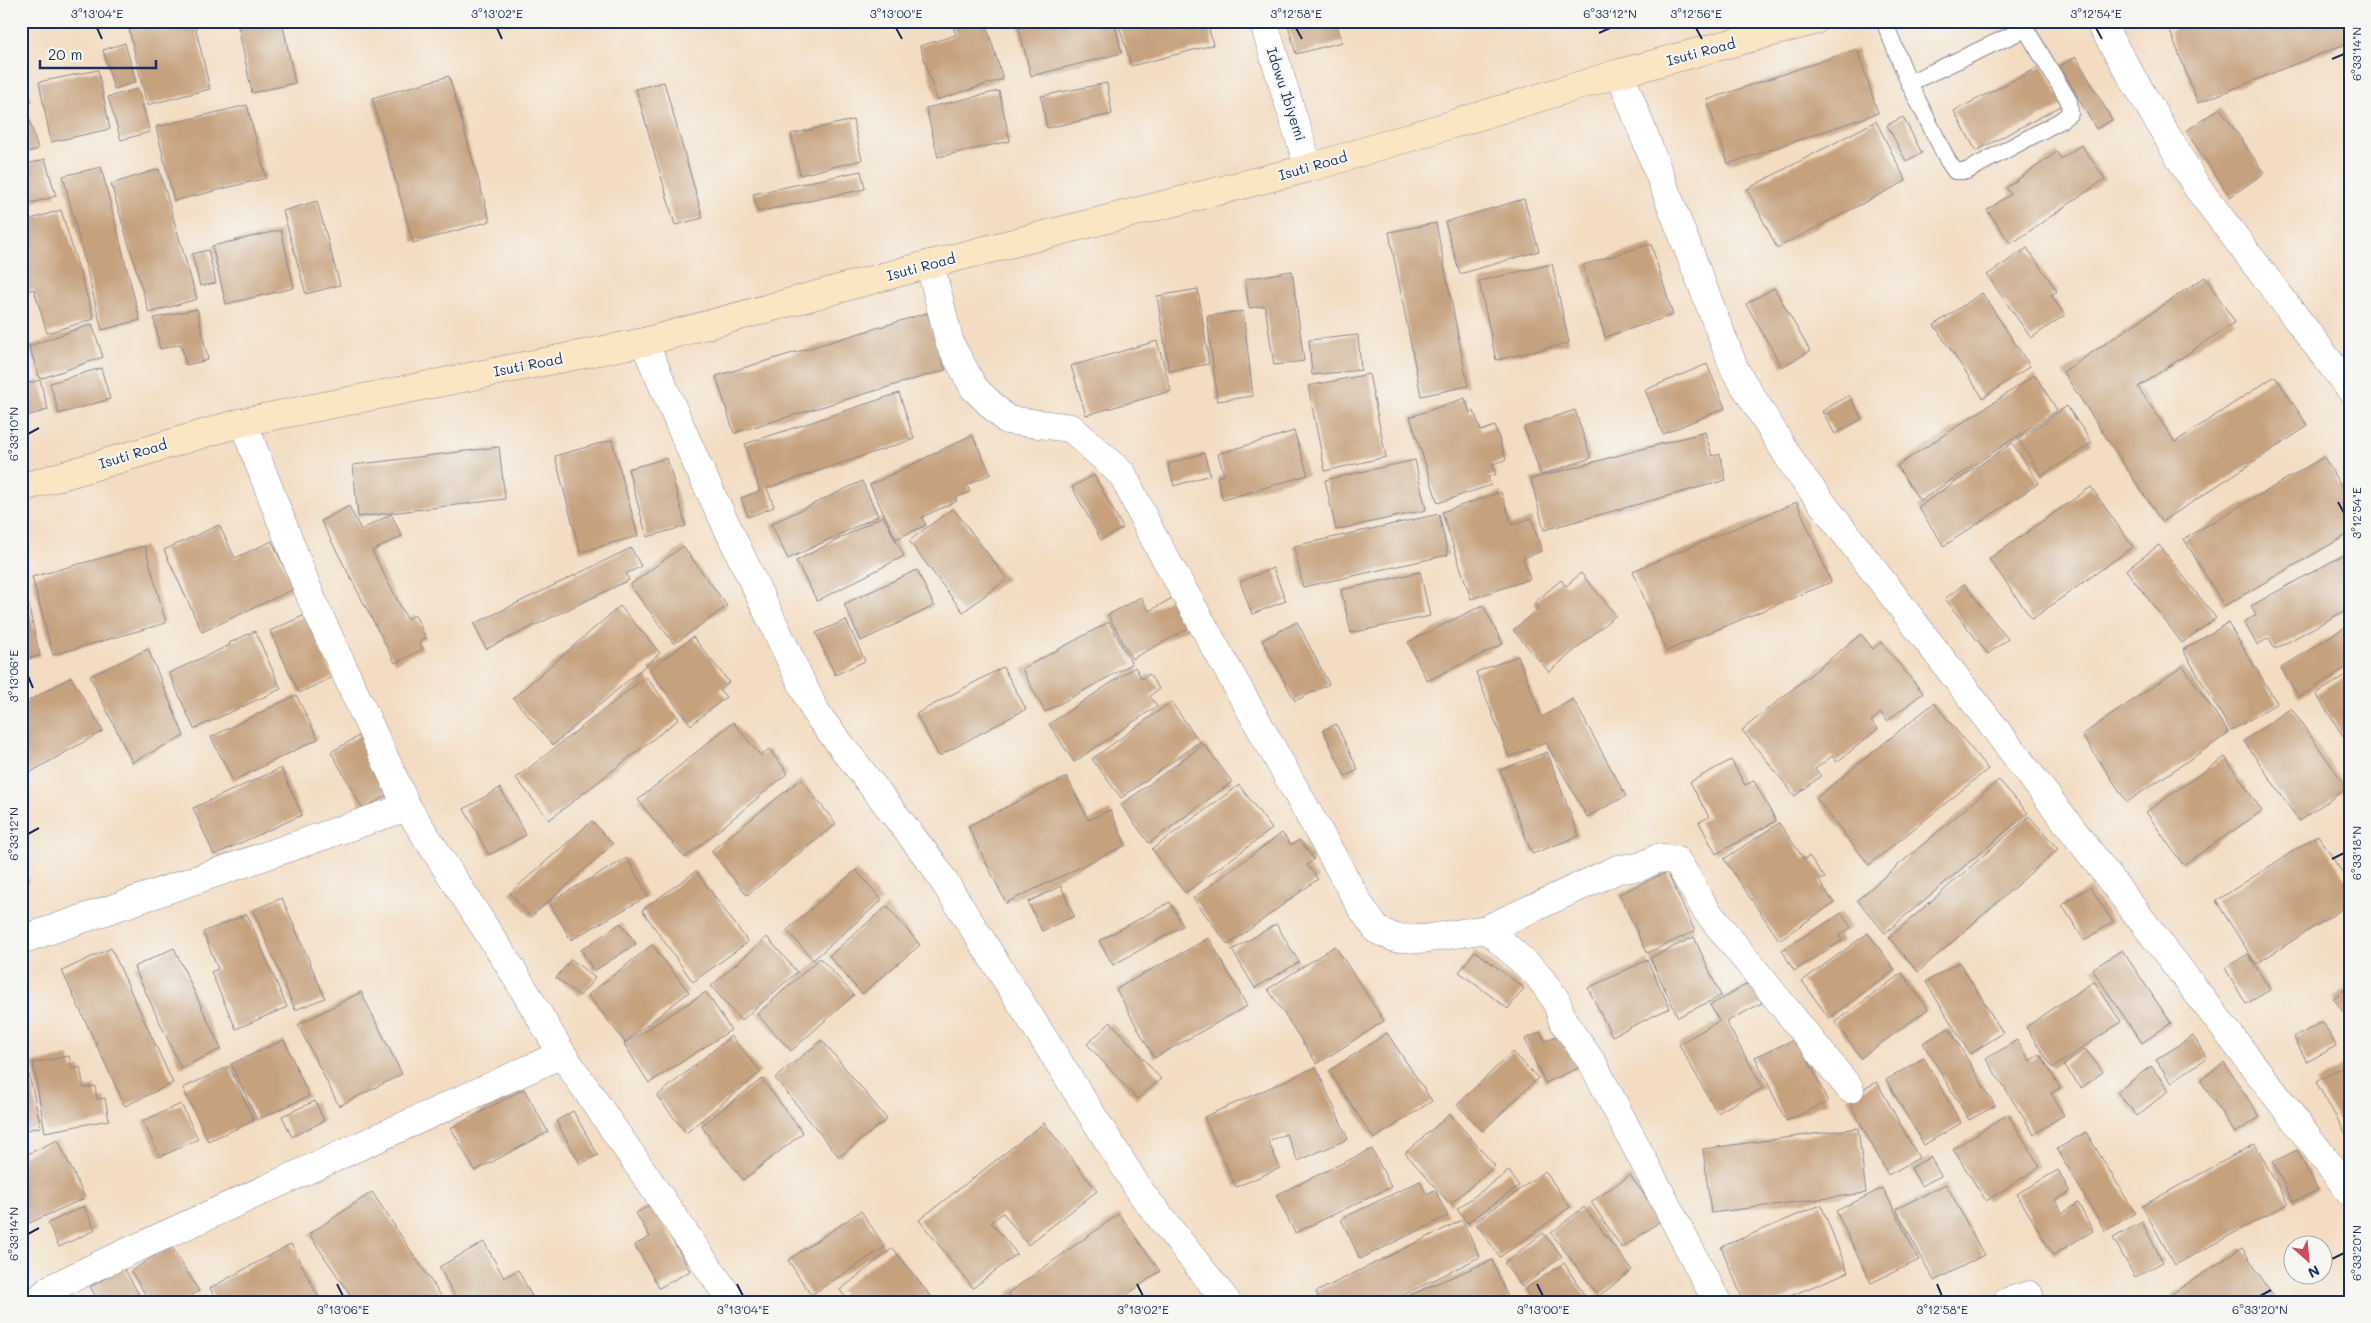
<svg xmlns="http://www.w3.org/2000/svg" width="2371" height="1323" viewBox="0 0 2371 1323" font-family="Mali,sans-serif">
  <rect width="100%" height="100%" fill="#f6f6f2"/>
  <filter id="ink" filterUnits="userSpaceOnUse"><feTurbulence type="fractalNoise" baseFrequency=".02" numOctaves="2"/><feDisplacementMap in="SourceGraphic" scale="10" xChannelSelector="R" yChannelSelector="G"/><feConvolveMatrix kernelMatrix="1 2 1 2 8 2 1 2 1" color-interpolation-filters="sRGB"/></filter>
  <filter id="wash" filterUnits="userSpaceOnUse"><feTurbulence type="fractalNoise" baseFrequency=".0096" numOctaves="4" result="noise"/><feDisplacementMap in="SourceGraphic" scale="20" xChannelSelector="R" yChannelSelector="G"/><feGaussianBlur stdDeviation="1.12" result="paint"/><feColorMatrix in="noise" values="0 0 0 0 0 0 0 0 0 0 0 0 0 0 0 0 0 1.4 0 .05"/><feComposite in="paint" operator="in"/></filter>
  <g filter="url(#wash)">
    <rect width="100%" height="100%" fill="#f3dcc1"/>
    <g id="blocks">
      <g fill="#c6a17e">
        <polygon points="127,21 194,21 210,89 147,105"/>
        <polygon points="237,21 282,21 295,83 252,93"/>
        <polygon points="951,21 985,21 1003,79 937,100 920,46 956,35"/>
        <polygon points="1017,21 1114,21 1122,53 1031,76"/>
        <polygon points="1118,21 1207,21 1213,45 1131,66"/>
        <polygon points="1287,21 1336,21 1342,42 1296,54"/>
        <polygon points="2193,21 2344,21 2350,42 2198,103 2170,31"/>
        <polygon points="125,43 136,82 114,89 103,50"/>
        <polygon points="1857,49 1878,113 1728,164 1707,100"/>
        <polygon points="2076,57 2112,120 2096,129 2060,66"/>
        <polygon points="2043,65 2063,105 1976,151 1954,111"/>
        <polygon points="21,66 31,101 21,104"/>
        <polygon points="98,70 110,129 51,142 39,82"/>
        <polygon points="449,76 490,221 413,243 372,98"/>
        <polygon points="664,82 703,218 675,225 636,89"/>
        <polygon points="1107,83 1112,114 1047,128 1041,96"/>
        <polygon points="138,89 150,132 121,140 108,97"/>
        <polygon points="999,91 1010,141 938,157 926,108"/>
        <polygon points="247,105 266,178 174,201 156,127"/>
        <polygon points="2220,108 2264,173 2230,197 2186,131"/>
        <polygon points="27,111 38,149 21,155 21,112"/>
        <polygon points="1903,117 1922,153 1906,161 1887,125"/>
        <polygon points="853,120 862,160 800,175 791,134"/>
        <polygon points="1876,121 1906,181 1777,248 1747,189"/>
        <polygon points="2081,145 2105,179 2011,244 1987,210 2011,194 2006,188 2057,152 2061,159"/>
        <polygon points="45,159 56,196 21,206 21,166"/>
        <polygon points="101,167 140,320 102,330 63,176"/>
        <polygon points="159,169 197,299 149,313 111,184"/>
        <polygon points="861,171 865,189 758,212 753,194"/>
        <polygon points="1524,199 1539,251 1460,274 1445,222"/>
        <polygon points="317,201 340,285 306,294 283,211"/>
        <polygon points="61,210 94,319 47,333 34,289 21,293 21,222"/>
        <polygon points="1436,223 1468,386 1421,396 1389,232"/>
        <polygon points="281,230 294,288 226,304 212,246"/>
        <polygon points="1651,244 1673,315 1605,337 1583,265"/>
        <polygon points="2027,248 2057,291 2051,295 2065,315 2031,338 1987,275"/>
        <polygon points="208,250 216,283 200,286 192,254"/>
        <polygon points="1552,264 1569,343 1496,360 1479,281"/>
        <polygon points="1292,271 1304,361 1274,365 1265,306 1249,308 1245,279"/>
        <polygon points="2205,277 2235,322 2138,387 2175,442 2275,376 2308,426 2162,522 2063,372"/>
        <polygon points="1774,288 1810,351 1782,367 1746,304"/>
        <polygon points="1198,289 1209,364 1169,371 1157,296"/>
        <polygon points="1982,293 2030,366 1983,398 1934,325"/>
        <polygon points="197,309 208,360 186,365 181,344 160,349 154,318"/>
        <polygon points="1243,311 1253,396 1217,401 1207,316"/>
        <polygon points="927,313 945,370 734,433 716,376"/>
        <polygon points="92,324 103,357 40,379 29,346"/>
        <polygon points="1358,335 1361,370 1312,375 1309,340"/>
        <polygon points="1157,341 1171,391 1086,415 1071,366"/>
        <polygon points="1707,364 1725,408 1663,434 1645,390"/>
        <polygon points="101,368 110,399 59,414 50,383"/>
        <polygon points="1369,374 1386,457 1325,471 1308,386"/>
        <polygon points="2035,375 2057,410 1920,501 1897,466"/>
        <polygon points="40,380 48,410 22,417 21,385"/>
        <polygon points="899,393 914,439 767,488 774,507 748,517 741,498 760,491 745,444"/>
        <polygon points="1849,395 1862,419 1835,434 1822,411"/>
        <polygon points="1465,398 1470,413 1474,411 1481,431 1495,426 1506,460 1492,464 1496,474 1488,477 1491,485 1438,503 1410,417"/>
        <polygon points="2067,406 2092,443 2042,476 2018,439"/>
        <polygon points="1575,410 1591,458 1541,475 1524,427"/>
        <polygon points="1294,431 1308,475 1223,500 1217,477 1224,475 1218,454"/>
        <polygon points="1705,432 1712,456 1720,454 1726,480 1544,530 1531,479"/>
        <polygon points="972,435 991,474 967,485 970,492 955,498 957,501 922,517 926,525 896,539 870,485"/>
        <polygon points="612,440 638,536 580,552 555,456"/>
        <polygon points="2012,443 2039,483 1944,546 1918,507"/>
        <polygon points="499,447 505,499 358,517 353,465"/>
        <polygon points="1204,453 1210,475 1174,486 1168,464"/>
        <polygon points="2324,457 2349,500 2345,502 2350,510 2350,533 2224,606 2184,539"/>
        <polygon points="667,458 686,526 647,537 628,469"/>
        <polygon points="1415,460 1426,510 1336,530 1325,480"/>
        <polygon points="1094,475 1123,528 1101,540 1072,487"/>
        <polygon points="862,481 878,516 788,559 771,524"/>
        <polygon points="2091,487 2133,547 2032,619 1989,559"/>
        <polygon points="1501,492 1512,525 1531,518 1542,551 1523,558 1530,579 1471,599 1442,512"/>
        <polygon points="1797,502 1831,582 1666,651 1633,571"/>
        <polygon points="349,506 361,530 391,514 402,536 372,551 407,619 415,615 426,638 419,642 423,649 395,663 321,521"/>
        <polygon points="953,508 1007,579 963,612 909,541"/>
        <polygon points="1439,514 1448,555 1303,587 1294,546"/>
        <polygon points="883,516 904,556 817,601 796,561"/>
        <polygon points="219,525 235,558 272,541 294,589 202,632 164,550"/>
        <polygon points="2159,545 2216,618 2182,643 2126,570"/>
        <polygon points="145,546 166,623 53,655 32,577"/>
        <polygon points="683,546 727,606 674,644 630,585"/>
        <polygon points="631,548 641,566 626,574 629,580 486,649 474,624"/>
        <polygon points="2347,553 2350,558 2350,608 2275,649 2269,638 2257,645 2244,622 2256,615 2251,606"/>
        <polygon points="1273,568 1286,601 1252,614 1240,582"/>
        <polygon points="917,570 934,606 861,641 844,604"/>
        <polygon points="1420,572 1430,616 1351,633 1341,590"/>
        <polygon points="1581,573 1616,615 1549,672 1513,630 1538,609 1534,603 1561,580 1566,586"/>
        <polygon points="23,581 40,656 21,660 21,582"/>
        <polygon points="1964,584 2008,639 1988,654 1945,599"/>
        <polygon points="1141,597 1149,611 1174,597 1191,627 1132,659 1108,615"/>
        <polygon points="1483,605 1503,644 1427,681 1408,642"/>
        <polygon points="620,606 660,653 553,745 513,698"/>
        <polygon points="305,615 333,677 299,693 270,631"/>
        <polygon points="846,620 865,661 835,675 816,633"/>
        <polygon points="1109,622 1132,664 1045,712 1022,669"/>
        <polygon points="1297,622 1329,684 1295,701 1262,640"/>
        <polygon points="2228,623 2277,703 2231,731 2183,650"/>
        <polygon points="2350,624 2350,665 2299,697 2281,668"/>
        <polygon points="255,631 281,689 194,729 169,673 230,645 229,643"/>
        <polygon points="1861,634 1873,649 1881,642 1923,693 1887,721 1881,713 1871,721 1878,729 1837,762 1832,756 1815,769 1821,776 1795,796 1742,730"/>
        <polygon points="693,637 729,682 720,690 726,697 691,725 649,670"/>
        <polygon points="148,649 184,736 132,762 90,676"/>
        <polygon points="1518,656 1542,717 1573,699 1626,796 1587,817 1546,743 1509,757 1476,672"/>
        <polygon points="2183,666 2229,733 2127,802 2082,735"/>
        <polygon points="1003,667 1026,709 939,756 916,714"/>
        <polygon points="1135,667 1142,679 1149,674 1159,689 1150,696 1157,706 1074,762 1049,724"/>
        <polygon points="2350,673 2350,747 2316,694"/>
        <polygon points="71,677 103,731 29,773 21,760 21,705"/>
        <polygon points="646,677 679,719 549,820 516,778"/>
        <polygon points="296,695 318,739 233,781 211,737"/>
        <polygon points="1171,702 1200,742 1121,798 1092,759"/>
        <polygon points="1934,703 1988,769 1869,865 1816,798"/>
        <polygon points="2291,708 2347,788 2299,821 2244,741"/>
        <polygon points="733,722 761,756 769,749 788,773 685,858 638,800"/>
        <polygon points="1336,724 1358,770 1345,776 1323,730"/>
        <polygon points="366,732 398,789 363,809 331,752"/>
        <polygon points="1204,744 1232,782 1149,843 1121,805"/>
        <polygon points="1547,752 1579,836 1532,854 1500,770"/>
        <polygon points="2225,757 2262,811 2183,865 2146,812"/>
        <polygon points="1731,760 1745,785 1754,781 1776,821 1716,854 1699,822 1709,817 1690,782"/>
        <polygon points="281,768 302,815 214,855 193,808"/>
        <polygon points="1067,777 1088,820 1110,810 1126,845 1006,903 968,826"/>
        <polygon points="801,779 836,824 747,895 711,851"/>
        <polygon points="1999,780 2028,813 1885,933 1857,900"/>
        <polygon points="1239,785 1272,829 1185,893 1152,849"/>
        <polygon points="500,788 526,835 489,855 464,809"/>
        <polygon points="2029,816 2058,849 1918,972 1889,938"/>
        <polygon points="592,821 613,844 531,917 510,893"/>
        <polygon points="1779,823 1804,859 1809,856 1825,878 1819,881 1834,903 1779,940 1724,859"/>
        <polygon points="1282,833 1291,845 1299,840 1314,859 1307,865 1318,879 1228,945 1193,898"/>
        <polygon points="2318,835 2350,885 2350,904 2256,964 2216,901"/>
        <polygon points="627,858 648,896 571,940 549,902"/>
        <polygon points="21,863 29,881 21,884"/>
        <polygon points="856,870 882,900 813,960 787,930"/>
        <polygon points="696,871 748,942 693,982 642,910"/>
        <polygon points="1667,872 1695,931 1647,953 1619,894"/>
        <polygon points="1061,886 1074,916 1042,931 1028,902"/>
        <polygon points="2090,887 2113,922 2084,940 2062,905"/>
        <polygon points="282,898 325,998 295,1010 253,910"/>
        <polygon points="1170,902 1183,926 1113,965 1099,941"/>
        <polygon points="887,906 920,945 862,994 829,956"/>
        <polygon points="1842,913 1851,928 1839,935 1842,941 1794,971 1782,950"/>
        <polygon points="247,914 287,1007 236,1029 211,972 218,969 203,932"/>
        <polygon points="621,923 636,944 594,971 581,950"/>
        <polygon points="1276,924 1299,962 1255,988 1232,950"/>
        <polygon points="1868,933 1895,970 1829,1018 1802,981"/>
        <polygon points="767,937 797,972 741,1021 711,986"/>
        <polygon points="1694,937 1721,996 1678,1017 1650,958"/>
        <polygon points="1209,938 1247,1006 1154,1058 1116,989"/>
        <polygon points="652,945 689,992 625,1042 588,995"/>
        <polygon points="1335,946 1384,1021 1317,1064 1268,989"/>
        <polygon points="111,948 173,1083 125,1106 62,971"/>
        <polygon points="174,948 221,1049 181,1068 134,967"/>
        <polygon points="2122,950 2171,1023 2142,1043 2092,969"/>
        <polygon points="1475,951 1524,988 1508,1009 1459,972"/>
        <polygon points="2248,954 2270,990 2246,1004 2225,968"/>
        <polygon points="820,958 854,995 791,1051 757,1014"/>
        <polygon points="571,959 595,978 580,996 556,978"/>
        <polygon points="1647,960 1670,1008 1612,1036 1588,988"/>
        <polygon points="1959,962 2003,1033 1970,1054 1926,982"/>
        <polygon points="1902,973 1928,1009 1861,1058 1835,1022"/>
        <polygon points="2094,981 2121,1022 2053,1068 2026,1027"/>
        <polygon points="1751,982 1762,1003 1726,1022 1763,1088 1717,1113 1679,1044 1719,1021 1710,1005"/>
        <polygon points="2350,986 2350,1021 2333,998"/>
        <polygon points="361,992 402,1074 339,1106 298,1025"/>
        <polygon points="706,992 731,1030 649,1083 624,1044"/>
        <polygon points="1111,1022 1161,1079 1137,1099 1087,1044"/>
        <polygon points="2323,1022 2336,1046 2307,1062 2294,1037"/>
        <polygon points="1949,1028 1995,1106 1969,1120 1923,1043"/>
        <polygon points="1541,1032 1545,1041 1565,1032 1581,1067 1545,1083 1525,1039"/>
        <polygon points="1387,1033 1432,1101 1374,1139 1329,1071"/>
        <polygon points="731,1036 761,1072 686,1133 657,1096"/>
        <polygon points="2193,1036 2207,1058 2171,1082 2156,1060"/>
        <polygon points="1798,1038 1828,1102 1786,1121 1755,1057"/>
        <polygon points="284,1040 309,1096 257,1120 231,1064"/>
        <polygon points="822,1040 887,1119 839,1157 775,1078"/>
        <polygon points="2017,1040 2030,1061 2040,1054 2060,1088 2051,1093 2064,1115 2034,1134 1986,1059"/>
        <polygon points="2085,1049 2103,1072 2081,1088 2064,1065"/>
        <polygon points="1512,1052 1538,1078 1483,1131 1457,1105"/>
        <polygon points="69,1056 72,1069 80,1067 84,1088 95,1086 97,1099 105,1098 109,1120 45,1132 33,1063"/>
        <polygon points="1924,1058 1961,1123 1924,1145 1886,1080"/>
        <polygon points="2224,1063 2260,1117 2235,1133 2200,1080"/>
        <polygon points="2345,1065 2350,1073 2350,1141 2316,1082"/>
        <polygon points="27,1066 41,1127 21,1131 21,1067"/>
        <polygon points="229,1066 254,1121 208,1141 183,1088"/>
        <polygon points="2151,1066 2169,1090 2137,1116 2117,1092"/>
        <polygon points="1316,1067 1348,1139 1298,1161 1286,1134 1268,1141 1280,1168 1236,1187 1204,1117"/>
        <polygon points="762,1079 803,1133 743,1180 701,1126"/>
        <polygon points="1877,1082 1919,1158 1888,1175 1847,1098"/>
        <polygon points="524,1089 548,1132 475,1171 451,1128"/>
        <polygon points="315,1101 324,1121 292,1137 282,1116"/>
        <polygon points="181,1104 198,1139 160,1157 143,1121"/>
        <polygon points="573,1111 598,1155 580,1164 556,1121"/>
        <polygon points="1450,1114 1495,1166 1450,1204 1405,1153"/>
        <polygon points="2008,1114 2040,1167 1986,1201 1953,1149"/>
        <polygon points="1044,1123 1097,1191 1028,1245 1003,1213 991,1222 1017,1254 973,1288 919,1220"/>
        <polygon points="1858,1128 1866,1193 1711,1213 1703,1149"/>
        <polygon points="2086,1132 2135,1213 2105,1231 2057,1149"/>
        <polygon points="58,1140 85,1198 27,1224 21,1210 21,1157"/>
        <polygon points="2255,1144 2288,1204 2175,1265 2142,1206"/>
        <polygon points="1372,1149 1391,1187 1295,1233 1276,1195"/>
        <polygon points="2297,1150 2318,1190 2293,1202 2273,1162"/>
        <polygon points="1930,1157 1941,1176 1921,1186 1911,1168"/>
        <polygon points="2058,1170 2070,1192 2055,1200 2062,1213 2078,1203 2093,1231 2053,1255 2017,1194"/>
        <polygon points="1509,1171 1519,1186 1467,1223 1457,1209"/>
        <polygon points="1545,1171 1570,1207 1500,1257 1475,1222"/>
        <polygon points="1630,1175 1662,1220 1622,1248 1591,1202"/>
        <polygon points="1420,1181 1426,1194 1435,1190 1448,1216 1360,1259 1341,1219"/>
        <polygon points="1946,1184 1984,1255 1934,1281 1896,1209"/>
        <polygon points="1883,1188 1919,1260 1871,1283 1836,1211"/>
        <polygon points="372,1192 445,1302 355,1302 309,1234"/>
        <polygon points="652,1204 690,1271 659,1288 635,1245 650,1237 636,1213"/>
        <polygon points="1821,1205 1848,1272 1776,1302 1744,1302 1721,1247"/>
        <polygon points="84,1206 95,1230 59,1247 48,1223"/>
        <polygon points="1584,1207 1632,1270 1599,1296 1551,1233"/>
        <polygon points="861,1211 885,1247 811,1295 788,1260"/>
        <polygon points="1119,1214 1160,1271 1117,1302 1014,1302 1008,1293"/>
        <polygon points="1462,1220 1480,1257 1389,1302 1321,1302 1316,1292"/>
        <polygon points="2142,1222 2163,1262 2135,1277 2113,1238"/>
        <polygon points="1543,1233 1562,1256 1522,1287 1504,1263"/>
        <polygon points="484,1242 504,1278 518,1270 535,1302 458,1302 439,1267"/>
        <polygon points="291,1244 321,1302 217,1302 210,1288"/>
        <polygon points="171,1246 199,1291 181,1302 150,1302 131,1271"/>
        <polygon points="893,1248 935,1302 849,1302 840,1290"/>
        <polygon points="2242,1248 2277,1302 2174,1302 2170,1295"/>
        <polygon points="1492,1260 1510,1302 1393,1302"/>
        <polygon points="1564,1263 1588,1301 1533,1302 1525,1289"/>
        <polygon points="124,1268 143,1302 89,1302 97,1298 90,1287"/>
      </g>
    </g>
  </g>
  <g filter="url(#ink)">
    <use href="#blocks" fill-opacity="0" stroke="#878690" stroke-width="1"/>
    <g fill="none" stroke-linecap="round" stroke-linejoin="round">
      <defs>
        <g id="lane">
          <polyline points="1884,21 1909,83 1948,161 1955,171 1967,171 2060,121 2070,113 2069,101 2021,21"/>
          <polyline points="1909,83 2025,29"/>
        </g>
        <g id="street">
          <polyline points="1263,21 1309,168"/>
          <polyline points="2099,21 2197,187 2350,389"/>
          <polyline points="1620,73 1735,370 1796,469 2350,1192"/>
          <polyline points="930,264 950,344 974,388 1007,420 1071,428 1123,475 1150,531 1361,907 1377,930 1395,938 1423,939 1487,929 1618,869 1640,867 1658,858 1677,861 1706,910 1850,1089"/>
          <polyline points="644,342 696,462 816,713 933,864 1142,1194 1227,1302"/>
          <polyline points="243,422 312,600 407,807 511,968 562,1054 732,1302"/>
          <polyline points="1487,929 1537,974 1556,1000 1563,1021 1593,1064 1717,1302"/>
          <polyline points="21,940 407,807"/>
          <polyline points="36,1302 50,1289 97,1266 562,1054"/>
          <polyline points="2007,1302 2029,1295"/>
        </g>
        <polyline id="secondary" points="21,488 243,422 644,342 930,264 1309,168 1620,73 1814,21"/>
      </defs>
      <use href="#lane" stroke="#878690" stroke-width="18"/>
      <use href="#street" stroke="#878690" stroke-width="29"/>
      <use href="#secondary" stroke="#878690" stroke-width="29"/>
      <use href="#lane" stroke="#fff" stroke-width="16"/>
      <use href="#street" stroke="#fff" stroke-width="28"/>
      <use href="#secondary" stroke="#fbe6c4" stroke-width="28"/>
    </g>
  </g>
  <path fill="none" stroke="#1b2f5e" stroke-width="2" d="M97,28L102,39M497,28L502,39M896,28L902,39M1296,28L1302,39M1696,28L1702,39M2096,28L2102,39M1599,33L1610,28M2332,59L2344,54M28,434L39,428M2338,502L2344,513M28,676L33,688M28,834L39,828M2332,859L2344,853M28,1234L39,1228M2332,1259L2344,1253M337,1284L343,1296M737,1284L743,1296M1137,1284L1143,1296M1537,1284L1543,1296M1937,1284L1942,1296M2260,1296L2271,1290"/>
  <g text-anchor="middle" stroke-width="4" stroke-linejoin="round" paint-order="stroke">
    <g font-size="14" fill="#1b2f5e" stroke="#f6f6f2">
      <text transform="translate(1701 52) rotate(-15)" y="5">Isuti Road</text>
      <text transform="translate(1286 94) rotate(72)" y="5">Idowu Ibiyemi</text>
      <text transform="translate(1313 166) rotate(-16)" y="5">Isuti Road</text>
      <text transform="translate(921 267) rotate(-15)" y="5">Isuti Road</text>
      <text transform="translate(528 365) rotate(-11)" y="5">Isuti Road</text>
      <text transform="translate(133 454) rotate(-17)" y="5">Isuti Road</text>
    </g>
  </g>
  <rect width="2371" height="1323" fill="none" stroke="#f6f6f2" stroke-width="55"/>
  <g transform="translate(2308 1260) rotate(153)"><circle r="24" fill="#f6f6f2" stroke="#9ea6b7"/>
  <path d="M0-4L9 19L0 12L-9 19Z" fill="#d1495b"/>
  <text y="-8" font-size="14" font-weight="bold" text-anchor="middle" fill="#1b2f5e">N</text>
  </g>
  <path d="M40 60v8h116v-8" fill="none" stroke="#1b2f5e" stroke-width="2.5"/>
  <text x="48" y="60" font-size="15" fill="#1b2f5e" stroke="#f6f6f2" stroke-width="4" paint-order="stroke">20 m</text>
  <rect x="28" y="28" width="2316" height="1268" fill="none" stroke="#1b2f5e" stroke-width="2"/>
  <g font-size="12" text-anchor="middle" fill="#1b2f5e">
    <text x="97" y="18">3°13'04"E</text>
    <text x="497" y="18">3°13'02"E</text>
    <text x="896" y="18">3°13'00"E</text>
    <text x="1296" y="18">3°12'58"E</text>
    <text x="1610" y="18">6°33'12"N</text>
    <text x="1696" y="18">3°12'56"E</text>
    <text x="2096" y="18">3°12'54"E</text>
    <text transform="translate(2357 54) rotate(-90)" y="4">6°33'14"N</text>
    <text transform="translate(14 434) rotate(-90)" y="4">6°33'10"N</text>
    <text transform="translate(2357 513) rotate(-90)" y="4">3°12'54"E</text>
    <text transform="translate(14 676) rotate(-90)" y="4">3°13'06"E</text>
    <text transform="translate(14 834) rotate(-90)" y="4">6°33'12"N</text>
    <text transform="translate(2357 853) rotate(-90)" y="4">6°33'18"N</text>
    <text transform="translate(14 1234) rotate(-90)" y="4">6°33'14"N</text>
    <text transform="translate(2357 1253) rotate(-90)" y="4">6°33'20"N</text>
    <text x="343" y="1314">3°13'06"E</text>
    <text x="743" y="1314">3°13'04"E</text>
    <text x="1143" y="1314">3°13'02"E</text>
    <text x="1543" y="1314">3°13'00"E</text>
    <text x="1942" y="1314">3°12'58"E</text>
    <text x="2260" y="1314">6°33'20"N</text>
  </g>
</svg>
